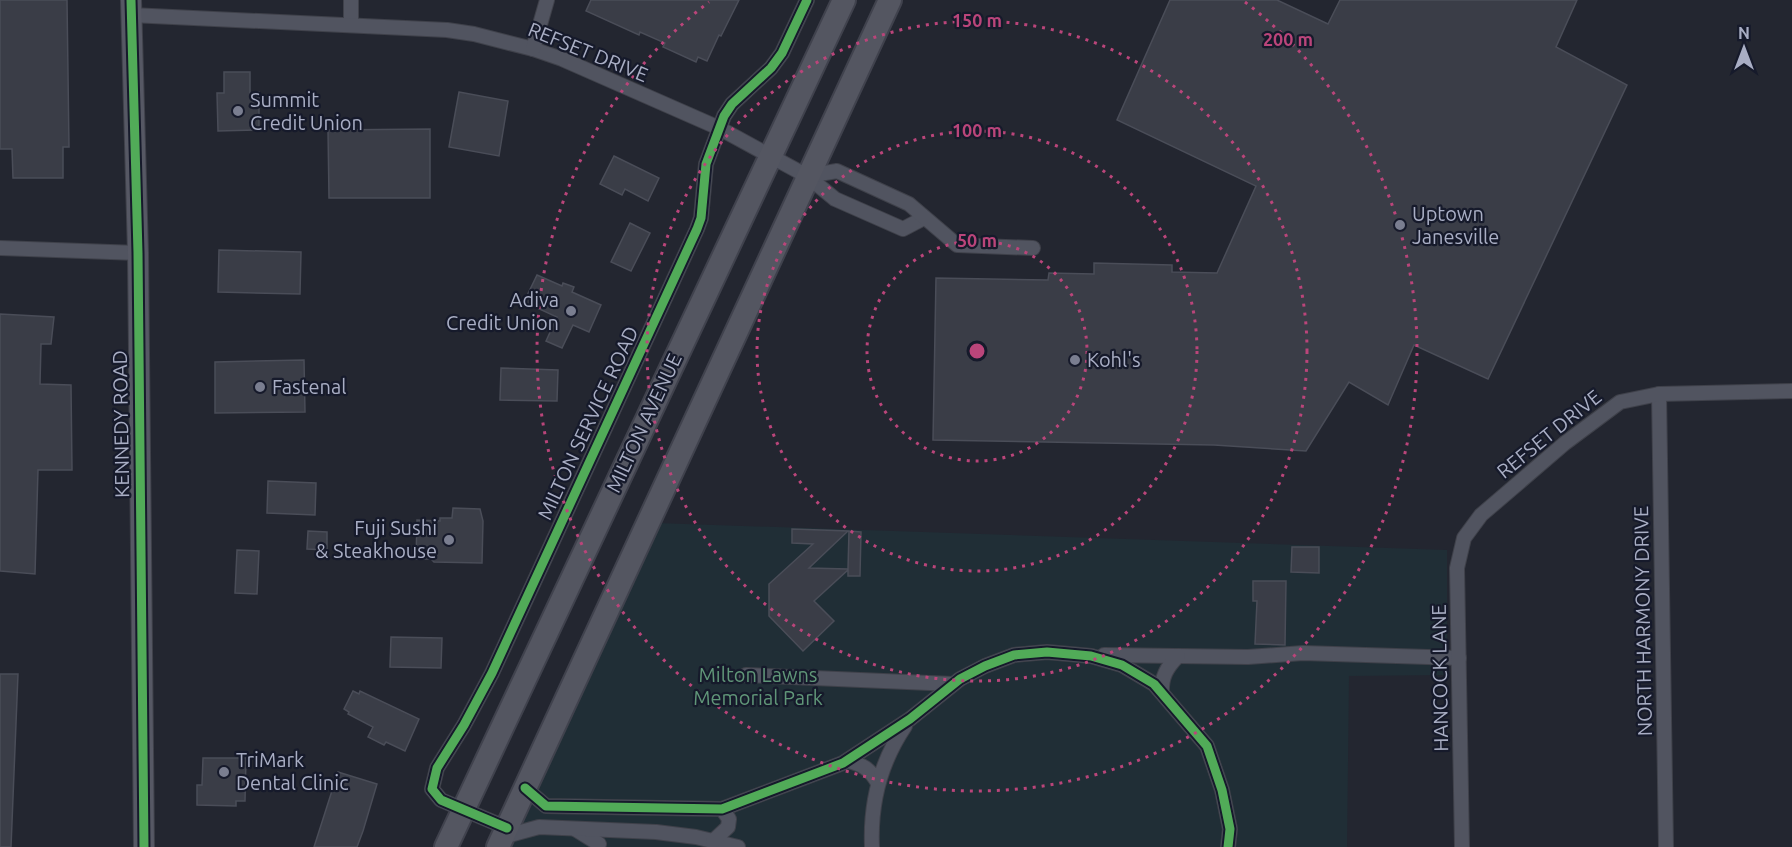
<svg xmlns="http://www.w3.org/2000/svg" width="1792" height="847" viewBox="0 0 1792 847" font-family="Ubuntu,sans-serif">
  <rect width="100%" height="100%" fill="#232630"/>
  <polygon fill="#202e36" points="656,523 1447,550 1447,675 1349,676 1347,847 507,847"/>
  <g fill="#3a3d47" stroke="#4a4d58" stroke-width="1.5">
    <polygon points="0,0 67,0 69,147 63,147 63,178 13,178 12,149 0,149"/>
    <polygon points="591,0 739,0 721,36 719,35 707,61 698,57 696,62 663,47 665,43 640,32 639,35 586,11"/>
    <polygon points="1170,0 1277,0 1328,24 1340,0 1577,0 1556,47 1627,85 1488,379 1414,345 1388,405 1349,382 1306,451 1214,445 933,440 936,278 1048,280 1049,273 1094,274 1094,263 1172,265 1172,272 1217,273 1256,186 1117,120"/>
    <polygon points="224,72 250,72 250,93 259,92 259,130 218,131 217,93 224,93"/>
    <polygon points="459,92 508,101 499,156 449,147"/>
    <polygon points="430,129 430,198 329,198 328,130"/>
    <polygon points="614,156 659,178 648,201 625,189 622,195 600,184"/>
    <polygon points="630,223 650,233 631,271 611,262"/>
    <polygon points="219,250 301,252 300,294 218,292"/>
    <polygon points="537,275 562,286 563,283 574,287 572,292 601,305 589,332 573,325 562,348 546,341 557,317 524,302"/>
    <polygon points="0,314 54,317 51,344 41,344 40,384 71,385 72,470 38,470 35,574 0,571"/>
    <polygon points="304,360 305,412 215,413 215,362"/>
    <polygon points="501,368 558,370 557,401 500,400"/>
    <polygon points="268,481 316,483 315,515 267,513"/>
    <polygon points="453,508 480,509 483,521 482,563 434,562 431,559 416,559 417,520 440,521 440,518 452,518"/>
    <polygon points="792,529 848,531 809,568 848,569 849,531 861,532 860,576 848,576 848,570 814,601 834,621 803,651 769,616 769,584 813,544 792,543"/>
    <polygon points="308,531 327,532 327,550 307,549"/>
    <polygon points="1292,547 1319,547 1319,573 1291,572"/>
    <polygon points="237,550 259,551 257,594 235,593"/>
    <polygon points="1253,581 1286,581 1285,645 1255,644 1257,601 1253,601"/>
    <polygon points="391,637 442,638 441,668 390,667"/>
    <polygon points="0,674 18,674 11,847 0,847"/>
    <polygon points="353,691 359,694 360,691 419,719 405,751 386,742 384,745 368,737 373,727 348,714 349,712 344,709"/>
    <polygon points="203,758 246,758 245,801 236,801 236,806 197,805 197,785 202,785"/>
    <polygon points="338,772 377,784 363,831 357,847 314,847"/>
  </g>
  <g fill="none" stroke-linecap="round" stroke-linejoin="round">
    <defs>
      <g id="street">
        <polyline points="351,0 351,24"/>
        <polyline points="131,15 447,30 474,34 533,49 562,59 719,128 807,176 835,199 903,229 924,218"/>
        <polyline points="533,49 547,0"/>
        <polyline points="807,176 837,171 909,204 957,245 1033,248"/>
        <polyline points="0,248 138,253"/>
        <polyline points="1659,394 1666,847"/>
        <polyline points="1104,655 1248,657 1303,653 1459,658"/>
        <polyline points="746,675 953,684"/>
        <path d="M1162,693C1161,677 1167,667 1178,656"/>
        <path d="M847,761C862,764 870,769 878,783"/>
        <polyline points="525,788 546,806 722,809 843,763 910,719 960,679 985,666 1014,655 1047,652 1091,656 1122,665 1154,684 1207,746 1222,790 1230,829 1228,847"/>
        <polyline points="507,828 441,800 432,789 437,768 464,725 492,673 697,229 701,218 706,164 724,116 732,104 771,68 782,53 807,0"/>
        <polyline points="575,829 599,844"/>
        <polyline points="502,837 539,827 656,832 696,837 738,847"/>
        <polyline points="713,841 728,827 729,819 722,809"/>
        <path d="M872,847C870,802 880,763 905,726"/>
        <polyline points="1462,847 1457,568 1464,538 1481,515 1565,443 1620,402 1659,394 1792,391"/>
      </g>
      <polyline id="secondary" points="131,0 138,253 144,847"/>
      <g id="primary">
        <polyline points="446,847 844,0"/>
        <polyline points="498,847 890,0"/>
      </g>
    </defs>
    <use href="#street" stroke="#3f414a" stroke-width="16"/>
    <use href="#secondary" stroke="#3f414a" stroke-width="22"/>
    <use href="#primary" stroke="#40424d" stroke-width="26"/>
    <use href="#street" stroke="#515460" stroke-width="14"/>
    <use href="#secondary" stroke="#565864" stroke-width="20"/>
    <use href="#primary" stroke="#545661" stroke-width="22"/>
    <defs>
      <g id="cycleway">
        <polyline points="131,0 138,253 144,847"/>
        <polyline points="525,788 546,806 722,809 843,763 910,719 960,679 985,666 1014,655 1047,652 1091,656 1122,665 1154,684 1207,746 1222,790 1230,829 1228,847"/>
        <polyline points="507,828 441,800 432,789 437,768 464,725 492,673 697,229 701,218 706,164 724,116 732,104 771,68 782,53 807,0"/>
      </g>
    </defs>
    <use href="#cycleway" stroke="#161a2b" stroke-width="13"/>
    <use href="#cycleway" stroke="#51ab58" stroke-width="9"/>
  </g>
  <g fill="none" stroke="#ba457a" stroke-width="3" stroke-dasharray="3 6">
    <circle cx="977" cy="351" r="110"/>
    <circle cx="977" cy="351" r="220"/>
    <circle cx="977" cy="351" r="330"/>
    <path d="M1245 2A440 440 0 1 1 709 2"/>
  </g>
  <g fill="#7a7e90" stroke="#161a2b" stroke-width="2">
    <circle cx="238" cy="111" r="6"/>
    <circle cx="1400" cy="225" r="6"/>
    <circle cx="571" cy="311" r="6"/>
    <circle cx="1075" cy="360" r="6"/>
    <circle cx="260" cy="387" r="6"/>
    <circle cx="449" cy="540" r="6"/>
    <circle cx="224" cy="772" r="6"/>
  </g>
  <g text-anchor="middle" stroke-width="4.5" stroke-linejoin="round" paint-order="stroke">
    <g font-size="20" fill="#a9aec4" stroke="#161a2b">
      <text transform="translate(588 52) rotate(22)" y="7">REFSET DRIVE</text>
      <text transform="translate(588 423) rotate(-65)" y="7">MILTON SERVICE ROAD</text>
      <text transform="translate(644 423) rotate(-65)" y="7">MILTON AVENUE</text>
      <text transform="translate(121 424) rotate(-91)" y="7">KENNEDY ROAD</text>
      <text transform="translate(1549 434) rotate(-39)" y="7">REFSET DRIVE</text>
      <text transform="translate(1643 621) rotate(-91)" y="7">NORTH HARMONY DRIVE</text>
      <text transform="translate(1440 678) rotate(-91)" y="7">HANCOCK LANE</text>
    </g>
    <g font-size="20" fill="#a9aec4" stroke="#161a2b" text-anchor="start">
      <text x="250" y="107">Summit<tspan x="250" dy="23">Credit Union</tspan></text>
      <text x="1412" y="221">Uptown<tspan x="1412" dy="23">Janesville</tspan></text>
      <text x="559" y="307" text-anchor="end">Adiva<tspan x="559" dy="23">Credit Union</tspan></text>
      <text x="1087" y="367">Kohl's</text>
      <text x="272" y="394">Fastenal</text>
      <text x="437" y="535" text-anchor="end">Fuji Sushi<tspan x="437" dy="23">&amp; Steakhouse</tspan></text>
      <text x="236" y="767">TriMark<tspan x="236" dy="23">Dental Clinic</tspan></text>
    </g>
    <g font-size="20" fill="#609678" stroke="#161a2b">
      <text x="758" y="682">Milton Lawns<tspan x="758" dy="23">Memorial Park</tspan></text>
    </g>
  </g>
  <circle cx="977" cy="351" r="9" fill="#ba457a" stroke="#161a2b" stroke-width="3"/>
  <g font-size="18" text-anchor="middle" font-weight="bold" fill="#ba457a" stroke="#161a2b" stroke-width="4.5" stroke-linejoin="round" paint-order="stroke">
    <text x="977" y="27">150 m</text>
    <text x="1288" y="46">200 m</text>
    <text x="977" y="137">100 m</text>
    <text x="977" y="247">50 m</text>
  </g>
  <g transform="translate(1744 48)" stroke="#161a2b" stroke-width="4.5" paint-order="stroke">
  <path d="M0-4.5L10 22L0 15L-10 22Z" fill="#a9aec4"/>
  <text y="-9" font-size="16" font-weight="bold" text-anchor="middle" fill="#a9aec4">N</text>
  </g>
</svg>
